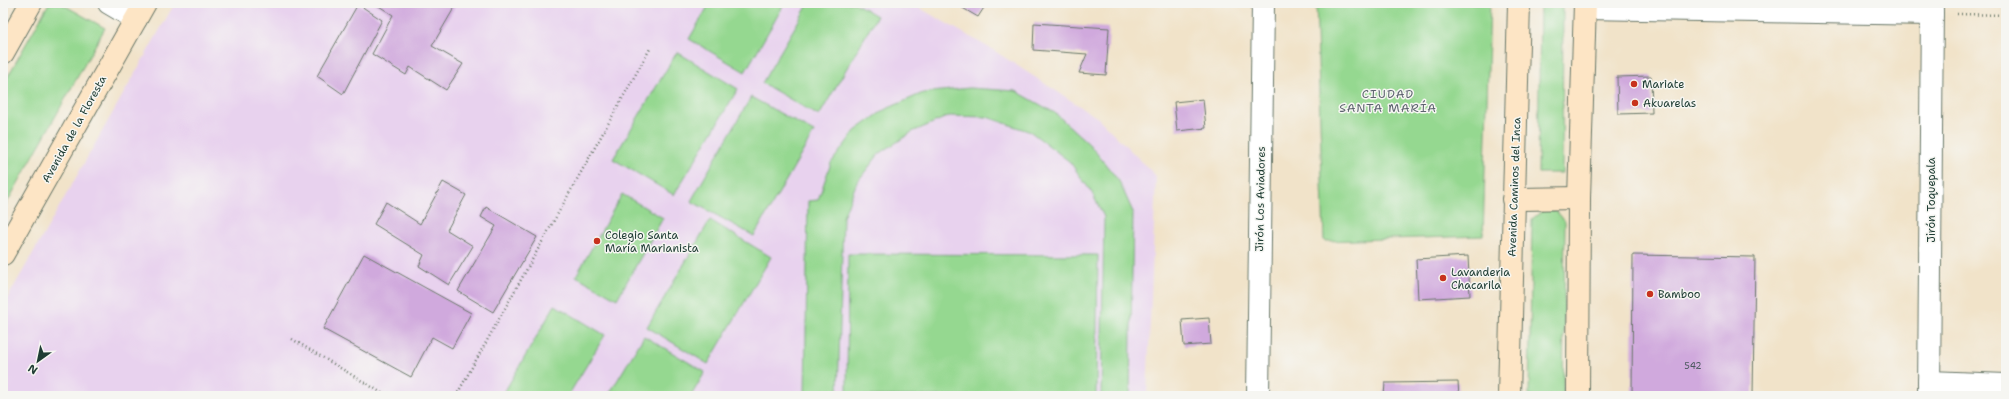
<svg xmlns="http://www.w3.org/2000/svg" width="2009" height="399" viewBox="0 0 2009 399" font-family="'Shantell Sans',sans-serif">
  <rect width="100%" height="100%" fill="#f6f6f2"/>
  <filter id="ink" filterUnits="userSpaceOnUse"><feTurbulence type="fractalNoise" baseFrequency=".025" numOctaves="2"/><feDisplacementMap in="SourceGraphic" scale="8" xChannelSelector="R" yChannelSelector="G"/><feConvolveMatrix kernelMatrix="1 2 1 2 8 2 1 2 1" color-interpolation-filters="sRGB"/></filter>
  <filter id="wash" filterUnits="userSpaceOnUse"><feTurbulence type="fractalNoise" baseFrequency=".012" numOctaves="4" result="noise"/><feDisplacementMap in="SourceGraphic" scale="16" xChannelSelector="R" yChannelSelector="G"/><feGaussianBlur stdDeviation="0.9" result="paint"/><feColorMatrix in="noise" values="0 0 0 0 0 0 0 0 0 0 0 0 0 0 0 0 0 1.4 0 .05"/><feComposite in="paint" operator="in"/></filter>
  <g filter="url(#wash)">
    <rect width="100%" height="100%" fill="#f1e3c9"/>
    <polygon fill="#e8d2ee" points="175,3 911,3 993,50 1098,118 1156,176 1147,396 3,396 3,306"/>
    <g fill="#95d890" stroke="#5a8a62">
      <polygon points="49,3 60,3 105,28 3,210 3,85"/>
      <polygon points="710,3 785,3 745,72 689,39"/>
      <polygon points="809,3 855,3 877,16 819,116 762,83"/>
      <polygon points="1316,3 1490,3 1483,236 1324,241"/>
      <polygon points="1540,3 1563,3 1562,173 1538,173"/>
      <polygon points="677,52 738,89 674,195 613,159"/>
      <polygon points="969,88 1016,91 1055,113 1090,145 1119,181 1133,212 1130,396 1101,396 1104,217 1092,193 1070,162 1031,132 987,117 949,116 912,132 879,154 857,182 843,217 838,396 805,396 808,201 818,200 831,163 855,131 884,110 923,93"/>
      <polygon points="751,97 814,132 754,236 691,201"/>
      <polygon points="622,194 663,218 617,299 576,276"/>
      <polygon points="1545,209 1556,211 1565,221 1563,396 1529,396 1532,219"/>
      <polygon points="710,220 771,257 708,364 647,327"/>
      <polygon points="848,254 1098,255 1096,396 847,396"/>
      <polygon points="555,305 605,335 568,396 502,396"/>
      <polygon points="644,336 705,372 691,396 608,396"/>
    </g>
    <g id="blocks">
      <g fill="#d0a9dd">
        <polygon points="374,3 457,3 432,46 463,64 446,90 410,67 406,75 372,54 393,15"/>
        <polygon points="954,3 987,3 978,17"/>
        <polygon points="358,4 382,20 343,94 317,76"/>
        <polygon points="1034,23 1109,28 1106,75 1079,73 1087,54 1033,50"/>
        <polygon points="1651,76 1652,113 1618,114 1617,77"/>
        <polygon points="1203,99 1206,128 1177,131 1174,102"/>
        <polygon points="443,182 466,195 447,230 473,246 449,285 419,266 424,255 374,224 386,202 420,224"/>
        <polygon points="486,207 537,237 493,312 458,291 496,226 481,217"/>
        <polygon points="364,254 471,313 452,348 432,337 411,377 323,329"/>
        <polygon points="1633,255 1755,257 1753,396 1632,396"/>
        <polygon points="1468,256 1470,296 1418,299 1416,259"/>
        <polygon points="1209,318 1211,344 1184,346 1182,320"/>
        <polygon points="1458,382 1459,396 1384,396 1385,383"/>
      </g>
    </g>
  </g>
  <g filter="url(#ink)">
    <use href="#blocks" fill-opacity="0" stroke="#687768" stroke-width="1"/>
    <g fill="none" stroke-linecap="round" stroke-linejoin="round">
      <defs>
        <g id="street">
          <polyline points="109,3 136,19"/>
          <polyline points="1585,8 1932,14"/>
          <polyline points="1929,382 2006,385"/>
          <polyline points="1258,396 1263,3"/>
          <polyline points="1929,396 1932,3"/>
        </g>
        <g id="secondary">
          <polyline points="3,53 31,3"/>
          <polyline points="1513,199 1579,198"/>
          <polyline points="3,254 145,3"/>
          <polyline points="1509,396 1519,3"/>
          <polyline points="1578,396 1579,198 1585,3"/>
        </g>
      </defs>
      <use href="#street" stroke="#687768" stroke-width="24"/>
      <use href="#secondary" stroke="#687768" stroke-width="24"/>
      <g stroke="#687768" stroke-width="2.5" stroke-dasharray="1 3" stroke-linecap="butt">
        <polyline points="1957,14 2006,15"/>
        <polyline points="292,339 387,396"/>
        <polyline points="456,396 651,47"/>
      </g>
      <use href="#street" stroke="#fff" stroke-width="22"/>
      <use href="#secondary" stroke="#fde5c5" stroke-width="22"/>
    </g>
  </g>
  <g fill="#c8321e" stroke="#f6f6f2" stroke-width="1.5">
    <circle cx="1634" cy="84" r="4"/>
    <circle cx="1635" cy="103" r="4"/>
    <circle cx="597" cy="241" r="4"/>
    <circle cx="1443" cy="278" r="4"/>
    <circle cx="1650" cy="294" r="4"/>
  </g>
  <g text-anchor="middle" stroke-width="3" stroke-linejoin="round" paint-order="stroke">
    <g font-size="9" fill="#4b585e">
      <text x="1693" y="369">542</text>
    </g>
    <g font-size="11" fill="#1f3d34" stroke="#f6f6f2" text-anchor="start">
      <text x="1642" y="88">Mariate</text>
      <text x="1643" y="107">Akuarelas</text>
      <text x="605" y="239">Colegio Santa<tspan x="605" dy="13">María Marianista</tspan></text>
      <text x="1451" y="276">Lavanderia<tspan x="1451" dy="13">Chacarila</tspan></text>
      <text x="1658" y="298">Bamboo</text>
    </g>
    <g font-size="11" fill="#1f3d34" stroke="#f6f6f2">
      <text transform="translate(74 129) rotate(-61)" y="4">Avenida de la Floresta</text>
      <text transform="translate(1514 187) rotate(-88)" y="4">Avenida Caminos del Inca</text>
      <text transform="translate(1260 199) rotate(-89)" y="4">Jirón Los Aviadores</text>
      <text transform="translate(1931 200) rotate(-90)" y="4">Jirón Toquepala</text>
    </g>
    <g font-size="12" letter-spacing="1" fill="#5d636f" stroke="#f6f6f2">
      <text x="1388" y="98">CIUDAD<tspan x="1388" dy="14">SANTA MARÍA</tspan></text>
    </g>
  </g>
  <rect width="2009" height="399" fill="none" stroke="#f6f6f2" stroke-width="16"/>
  <g transform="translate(38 361) rotate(213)" stroke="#f6f6f2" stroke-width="3" paint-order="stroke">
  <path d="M0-3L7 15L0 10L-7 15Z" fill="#1f3d34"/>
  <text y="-6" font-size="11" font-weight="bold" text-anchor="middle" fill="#1f3d34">N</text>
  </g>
</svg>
